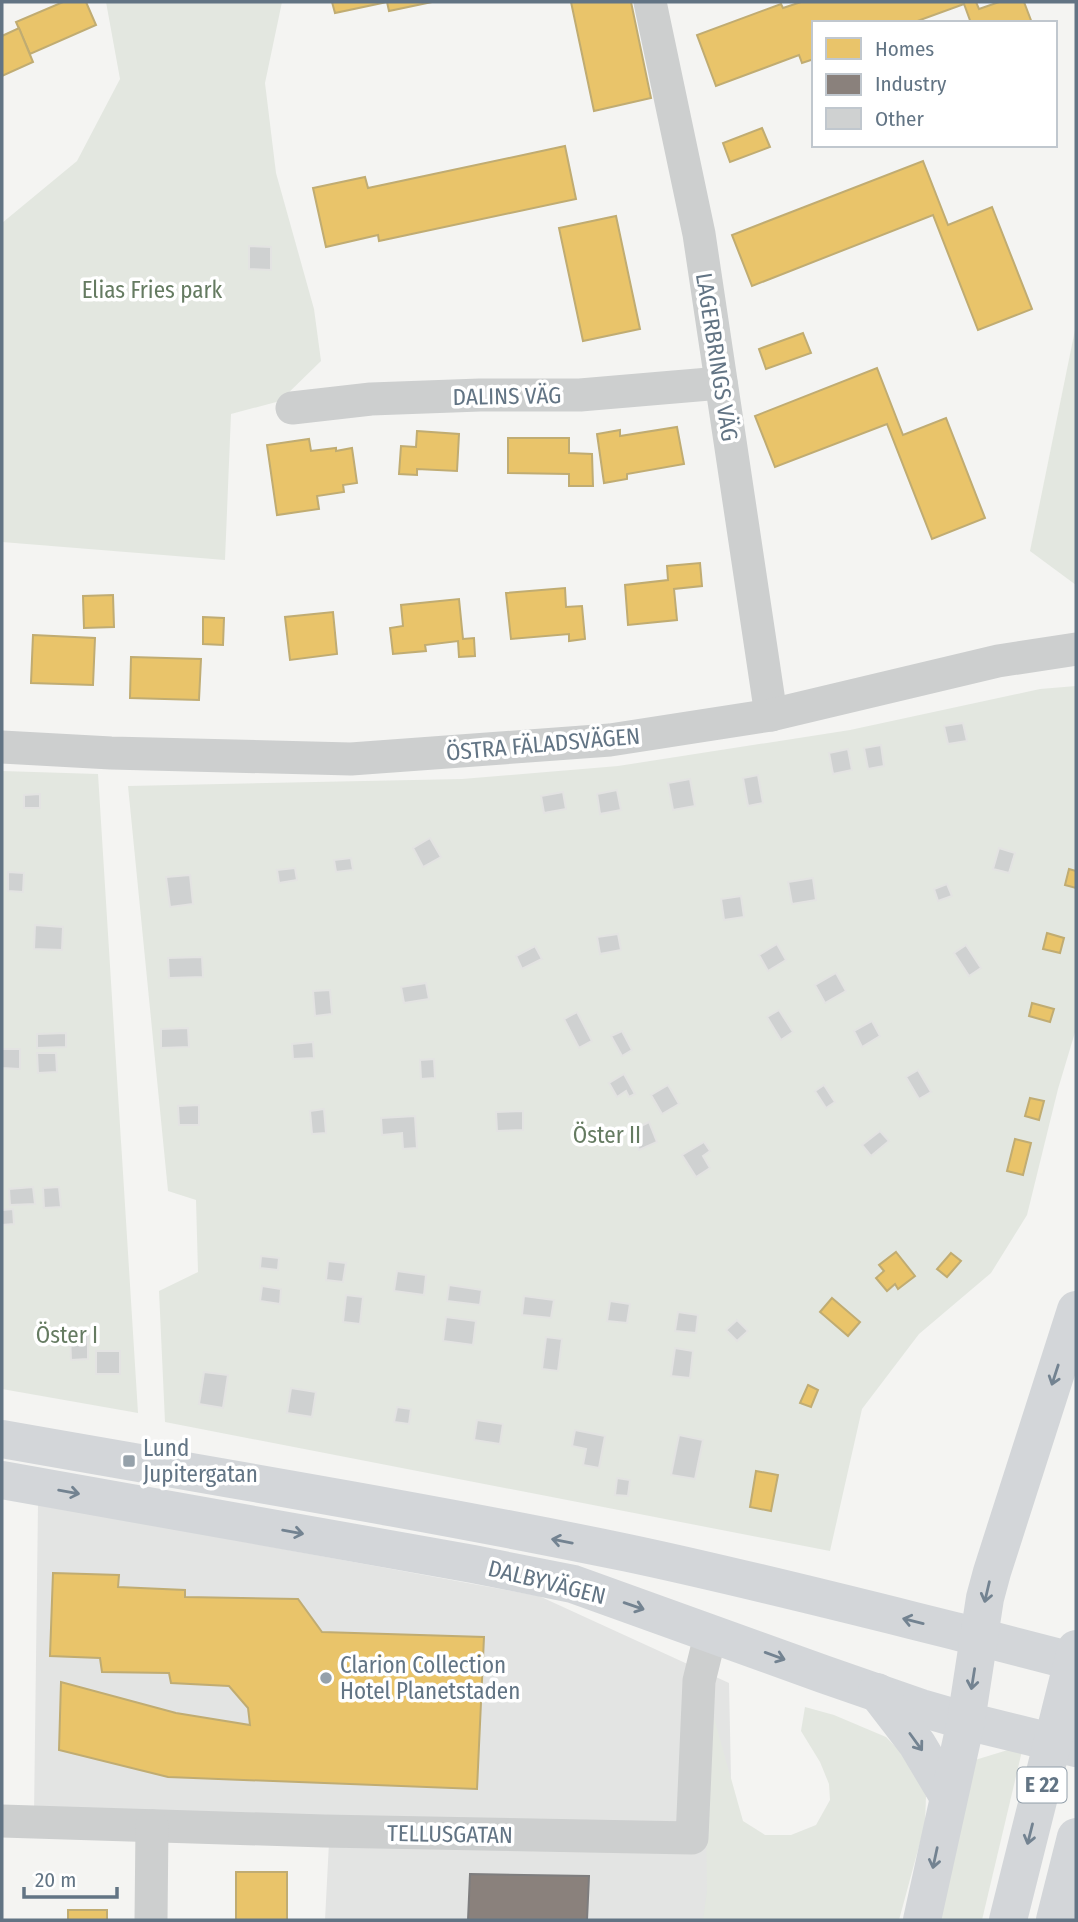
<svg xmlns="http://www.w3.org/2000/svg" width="1078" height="1922" viewBox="0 0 1078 1922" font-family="'Fira Sans Condensed',sans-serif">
  <rect width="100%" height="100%" fill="#f4f4f2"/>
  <polygon fill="#e3e4e3" points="38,1504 539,1596 729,1683 734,1920 325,1920 330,1823 34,1815"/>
  <g fill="#e3e7e0">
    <polygon points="106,2 282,2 265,83 276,173 314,309 321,361 280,401 231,414 225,560 2,542 2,223 77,161 120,79"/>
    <polygon points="1076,325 1076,585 1030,551"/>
    <polygon points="1076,686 1076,1029 1058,1089 1027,1215 991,1273 919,1334 862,1409 830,1551 165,1422 159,1291 198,1272 196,1200 168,1191 128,786 462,779 618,766 850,730 1040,689"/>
    <polygon points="2,771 98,774 138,1413 2,1389"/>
    <polygon points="805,1707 834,1715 886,1737 918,1770 926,1796 925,1824 899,1920 703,1920 707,1891 706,1825 714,1718 743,1821 765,1835 791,1835 816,1825 830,1800 829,1784 820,1762 801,1731"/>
    <polygon points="1011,1749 1022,1751 982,1920 939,1920 975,1760"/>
  </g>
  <g fill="#e9c46a" stroke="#c0ac72" stroke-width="2">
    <polygon points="63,2 86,2 96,25 30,54 16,22"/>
    <polygon points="332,2 387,2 335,13"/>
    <polygon points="387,2 432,2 389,11"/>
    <polygon points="571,2 631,2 651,98 594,111"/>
    <polygon points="801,2 976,2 979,9 999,2 1024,2 1032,23 971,23 964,4 912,23 814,23 814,59 802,63 799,55 716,86 697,35 781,4 783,8"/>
    <polygon points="19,28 33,62 2,76 2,36"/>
    <polygon points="762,128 770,147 730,162 723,143"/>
    <polygon points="565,146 576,199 379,241 378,235 326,247 313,188 365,177 368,188"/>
    <polygon points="923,161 948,225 992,207 1032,309 978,330 933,215 752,286 732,235"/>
    <polygon points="616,216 640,329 583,341 559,228"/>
    <polygon points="803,333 811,353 766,369 759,349"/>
    <polygon points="877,368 903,435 946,418 985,518 932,539 887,424 775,467 755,416"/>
    <polygon points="677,427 684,464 627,474 627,479 604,483 597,434 620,430 620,436"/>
    <polygon points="417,431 459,434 457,471 417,469 417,475 399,474 401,446 416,447"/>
    <polygon points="508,438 569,438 569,453 592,454 593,486 569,486 569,474 508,473"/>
    <polygon points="309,439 311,451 336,448 336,451 352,448 357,483 343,485 344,492 317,496 319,509 277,515 267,445"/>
    <polygon points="700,563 702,586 674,589 677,620 628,625 625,585 668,580 667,566"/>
    <polygon points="565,588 566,607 582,606 585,639 569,641 569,634 511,639 506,593"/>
    <polygon points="113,595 114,627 84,628 83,596"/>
    <polygon points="459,599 463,639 474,638 475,656 459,657 458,641 425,645 426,651 393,654 390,628 403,626 401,605"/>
    <polygon points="333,612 337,654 290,660 285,617"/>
    <polygon points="203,617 224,618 223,645 203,644"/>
    <polygon points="33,635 95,638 93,685 31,683"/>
    <polygon points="131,657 201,659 199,700 130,698"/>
    <polygon points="1069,869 1076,871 1076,888 1065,885"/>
    <polygon points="1047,933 1064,938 1060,953 1043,949"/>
    <polygon points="1032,1003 1054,1009 1050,1022 1029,1016"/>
    <polygon points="1030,1098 1044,1101 1039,1120 1025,1116"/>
    <polygon points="1015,1139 1031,1143 1023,1175 1007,1171"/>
    <polygon points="896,1252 915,1276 898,1289 895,1284 887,1291 876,1278 884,1271 879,1265"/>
    <polygon points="951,1253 961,1261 947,1277 937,1269"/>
    <polygon points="832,1298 860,1322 848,1336 820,1312"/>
    <polygon points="808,1385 818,1390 811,1407 800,1403"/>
    <polygon points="756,1471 778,1475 771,1511 750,1507"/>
    <polygon points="53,1573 119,1575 118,1587 185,1590 185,1597 298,1599 322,1632 484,1637 477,1789 168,1777 59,1750 61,1682 176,1713 250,1725 248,1708 229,1686 171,1683 169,1673 102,1672 100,1658 50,1656"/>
    <rect x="236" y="1872" width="51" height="48"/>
    <rect x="68" y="1910" width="39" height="10"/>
  </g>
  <polygon fill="#8a817c" stroke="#7e7d7e" stroke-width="2" points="470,1874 589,1876 587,1920 468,1920"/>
  <g fill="#cfd1d1" stroke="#e3e3e2" stroke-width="2">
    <polygon points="249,246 271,247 271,270 249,269"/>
    <polygon points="963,723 967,741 948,744 944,726"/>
    <polygon points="881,745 884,766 868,769 864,748"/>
    <polygon points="848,749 852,770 833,774 829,753"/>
    <polygon points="758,775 763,803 748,806 743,778"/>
    <polygon points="690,779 695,806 673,810 668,783"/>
    <polygon points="617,790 621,810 600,814 597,794"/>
    <polygon points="563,792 566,809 544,813 541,796"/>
    <polygon points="40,794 40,808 24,808 24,795"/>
    <polygon points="430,838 441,857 423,867 413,848"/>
    <polygon points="999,848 1015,853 1009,873 993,869"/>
    <polygon points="351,858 353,870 336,872 334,860"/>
    <polygon points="295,868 297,880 279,883 277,870"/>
    <polygon points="8,872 24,873 23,892 8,891"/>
    <polygon points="190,875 193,904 170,907 166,877"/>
    <polygon points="813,878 816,900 792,904 788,882"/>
    <polygon points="947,884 952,896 938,901 934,889"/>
    <polygon points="741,896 744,917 724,920 721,899"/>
    <polygon points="35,925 63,927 62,950 34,949"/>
    <polygon points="618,934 621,950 600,954 597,937"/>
    <polygon points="777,944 786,960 768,971 759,955"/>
    <polygon points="966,945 981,968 969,976 954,953"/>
    <polygon points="535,946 542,959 522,969 516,956"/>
    <polygon points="202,957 203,977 169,978 168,958"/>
    <polygon points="836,973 846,991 825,1003 815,985"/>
    <polygon points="426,983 429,999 404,1003 401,987"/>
    <polygon points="330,990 332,1014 315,1016 313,991"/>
    <polygon points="779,1010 793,1032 781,1040 767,1017"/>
    <polygon points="577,1012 592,1041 579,1048 564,1019"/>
    <polygon points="872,1021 880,1036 862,1047 854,1031"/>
    <polygon points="188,1028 189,1047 161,1048 161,1029"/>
    <polygon points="622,1031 632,1050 622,1056 611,1036"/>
    <polygon points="66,1033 66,1047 37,1048 37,1034"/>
    <polygon points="313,1042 314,1058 293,1059 292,1044"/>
    <polygon points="2,1049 20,1049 20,1069 2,1068"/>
    <polygon points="37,1053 56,1053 57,1072 38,1073"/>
    <polygon points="434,1059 435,1078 421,1079 420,1060"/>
    <polygon points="918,1070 931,1092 919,1099 906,1077"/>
    <polygon points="624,1074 635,1094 629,1097 626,1091 617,1097 609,1083"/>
    <polygon points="668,1085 679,1104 662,1114 651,1095"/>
    <polygon points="824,1085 835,1102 826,1108 815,1091"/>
    <polygon points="199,1105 199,1125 179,1125 178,1106"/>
    <polygon points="324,1109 326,1133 312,1134 310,1111"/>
    <polygon points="523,1111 523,1130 497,1131 496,1112"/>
    <polygon points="415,1116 417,1148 403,1149 402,1133 382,1135 381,1118"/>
    <polygon points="649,1122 657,1142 639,1150 631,1131"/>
    <polygon points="880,1131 889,1141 871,1156 862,1145"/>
    <polygon points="704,1142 710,1151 703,1156 710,1168 696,1177 682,1155"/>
    <polygon points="33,1187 35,1204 10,1205 9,1189"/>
    <polygon points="59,1187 61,1207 44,1208 43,1188"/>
    <polygon points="13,1209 14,1224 2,1225 2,1210"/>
    <polygon points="261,1256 279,1258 278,1270 260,1268"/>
    <polygon points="328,1261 346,1263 343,1282 326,1280"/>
    <polygon points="397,1271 426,1275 424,1295 394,1291"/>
    <polygon points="449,1285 482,1290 480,1305 447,1301"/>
    <polygon points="262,1286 281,1289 280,1304 260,1301"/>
    <polygon points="346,1295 363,1297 360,1324 343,1322"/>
    <polygon points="524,1296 554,1300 551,1318 522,1315"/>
    <polygon points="610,1301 630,1304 627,1323 607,1321"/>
    <polygon points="678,1312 698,1315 696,1333 675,1331"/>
    <polygon points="446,1317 476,1321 473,1345 443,1341"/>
    <polygon points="737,1320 748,1331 737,1341 726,1330"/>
    <polygon points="70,1334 88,1334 88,1359 71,1360"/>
    <polygon points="546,1337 562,1339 558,1371 542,1369"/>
    <polygon points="675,1348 693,1351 690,1378 671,1376"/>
    <rect x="96" y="1351" width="24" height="23"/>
    <polygon points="204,1372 228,1375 223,1408 199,1404"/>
    <polygon points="291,1388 316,1392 312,1417 287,1413"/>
    <polygon points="397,1407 411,1409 409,1424 394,1422"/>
    <polygon points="477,1420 503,1424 500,1444 474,1440"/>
    <polygon points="575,1430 605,1436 599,1468 583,1465 586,1449 572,1446"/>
    <polygon points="679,1435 703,1440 695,1479 671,1475"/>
    <polygon points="617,1478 630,1480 628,1496 615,1495"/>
  </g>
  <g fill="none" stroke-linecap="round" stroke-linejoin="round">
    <g stroke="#cdcfcf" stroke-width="33">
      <polyline points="650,2 699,234 771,715"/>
      <polyline points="292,408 371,399 480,395 580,395 721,383"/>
      <polyline points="2,747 111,753 351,759 610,740 771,715 998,661 1076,649"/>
      <polyline points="2,1821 324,1831 692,1838 699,1681 711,1632"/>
      <polyline points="151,1920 152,1826"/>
    </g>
    <g stroke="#d3d6d9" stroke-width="38">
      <path d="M2,1439C211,1476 420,1510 628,1553C746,1578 862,1608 979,1637"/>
      <polyline points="2,1480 473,1564 573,1584 823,1674 921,1708 966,1721"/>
    </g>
    <g stroke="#d3d6d9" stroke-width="38">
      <polyline points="979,1637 1076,1662"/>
      <polyline points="966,1721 1076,1748"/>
    </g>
    <g stroke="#d3d6d9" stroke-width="38">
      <polyline points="877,1692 917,1744 948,1796"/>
      <polyline points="922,1920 966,1721 985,1598 992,1572 1076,1310"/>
      <polyline points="1008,1920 1076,1649"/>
      <polyline points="1055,1920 1076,1837"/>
    </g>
  </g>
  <defs><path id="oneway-shaft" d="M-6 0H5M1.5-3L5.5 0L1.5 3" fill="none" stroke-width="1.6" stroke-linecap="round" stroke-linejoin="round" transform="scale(1.75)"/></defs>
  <g stroke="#738391">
    <use href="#oneway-shaft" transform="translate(1055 1375) rotate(108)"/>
    <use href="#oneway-shaft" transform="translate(69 1492) rotate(10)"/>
    <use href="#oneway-shaft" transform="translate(293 1532) rotate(10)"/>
    <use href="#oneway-shaft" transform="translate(562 1541) rotate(-169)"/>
    <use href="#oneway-shaft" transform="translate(987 1592) rotate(103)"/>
    <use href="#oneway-shaft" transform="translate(634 1606) rotate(19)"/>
    <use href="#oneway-shaft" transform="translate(913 1621) rotate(-166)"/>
    <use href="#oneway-shaft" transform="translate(775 1656) rotate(20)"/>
    <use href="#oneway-shaft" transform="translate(973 1679) rotate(99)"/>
    <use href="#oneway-shaft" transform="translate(916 1742) rotate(54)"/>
    <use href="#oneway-shaft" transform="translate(1030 1834) rotate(104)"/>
    <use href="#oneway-shaft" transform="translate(935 1858) rotate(102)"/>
  </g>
  <g fill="#95a1aa" stroke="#fff" stroke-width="2.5">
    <rect x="122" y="1454" width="14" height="14" rx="3.5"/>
    <circle cx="326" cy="1678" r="7"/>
  </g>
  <g text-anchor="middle" stroke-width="7" stroke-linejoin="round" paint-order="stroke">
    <rect fill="#fff" stroke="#919ea9" stroke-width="2" x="1017.5" y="1767.5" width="49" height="35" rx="5"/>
    <g font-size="21" font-weight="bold" fill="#627484">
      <text x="1042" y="1792">E 22</text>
    </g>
    <g font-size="23" fill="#657b61" stroke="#fff">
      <text x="152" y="298">Elias Fries park</text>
      <text x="607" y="1143">Öster II</text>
      <text x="67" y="1343">Öster I</text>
    </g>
    <g font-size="23" fill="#627484" stroke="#fff">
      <text transform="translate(717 357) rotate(81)" y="8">LAGERBRINGS VÄG</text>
      <text transform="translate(507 396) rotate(-1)" y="8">DALINS VÄG</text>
      <text transform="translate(543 744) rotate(-5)" y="8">ÖSTRA FÄLADSVÄGEN</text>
      <text transform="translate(547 1582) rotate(14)" y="8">DALBYVÄGEN</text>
      <text transform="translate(450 1834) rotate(1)" y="8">TELLUSGATAN</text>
    </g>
    <g font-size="23" fill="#627484" stroke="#fff" text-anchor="start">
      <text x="143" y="1456">Lund<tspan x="143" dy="26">Jupitergatan</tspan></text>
      <text x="340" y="1673">Clarion Collection<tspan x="340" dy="26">Hotel Planetstaden</tspan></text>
    </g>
  </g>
  <rect width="1078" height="1922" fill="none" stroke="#627484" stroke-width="7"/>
  <rect x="812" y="21" width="245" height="126" fill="#ffffff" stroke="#c0c7ce" stroke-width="2"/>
  <rect x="826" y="38" width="35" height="21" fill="#e9c46a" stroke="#c0c7ce" stroke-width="2"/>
  <text x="875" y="56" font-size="21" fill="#627484">Homes</text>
  <rect x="826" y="74" width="35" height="21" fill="#8a817c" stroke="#c0c7ce" stroke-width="2"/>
  <text x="875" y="91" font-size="21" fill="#627484">Industry</text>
  <rect x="826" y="108" width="35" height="21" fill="#cfd1d1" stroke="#c0c7ce" stroke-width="2"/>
  <text x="875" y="126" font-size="21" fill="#627484">Other</text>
  <path d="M24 1887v10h93v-10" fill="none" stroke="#627484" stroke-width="3.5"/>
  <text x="35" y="1887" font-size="21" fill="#627484" stroke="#ffffff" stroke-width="5" paint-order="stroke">20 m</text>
</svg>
